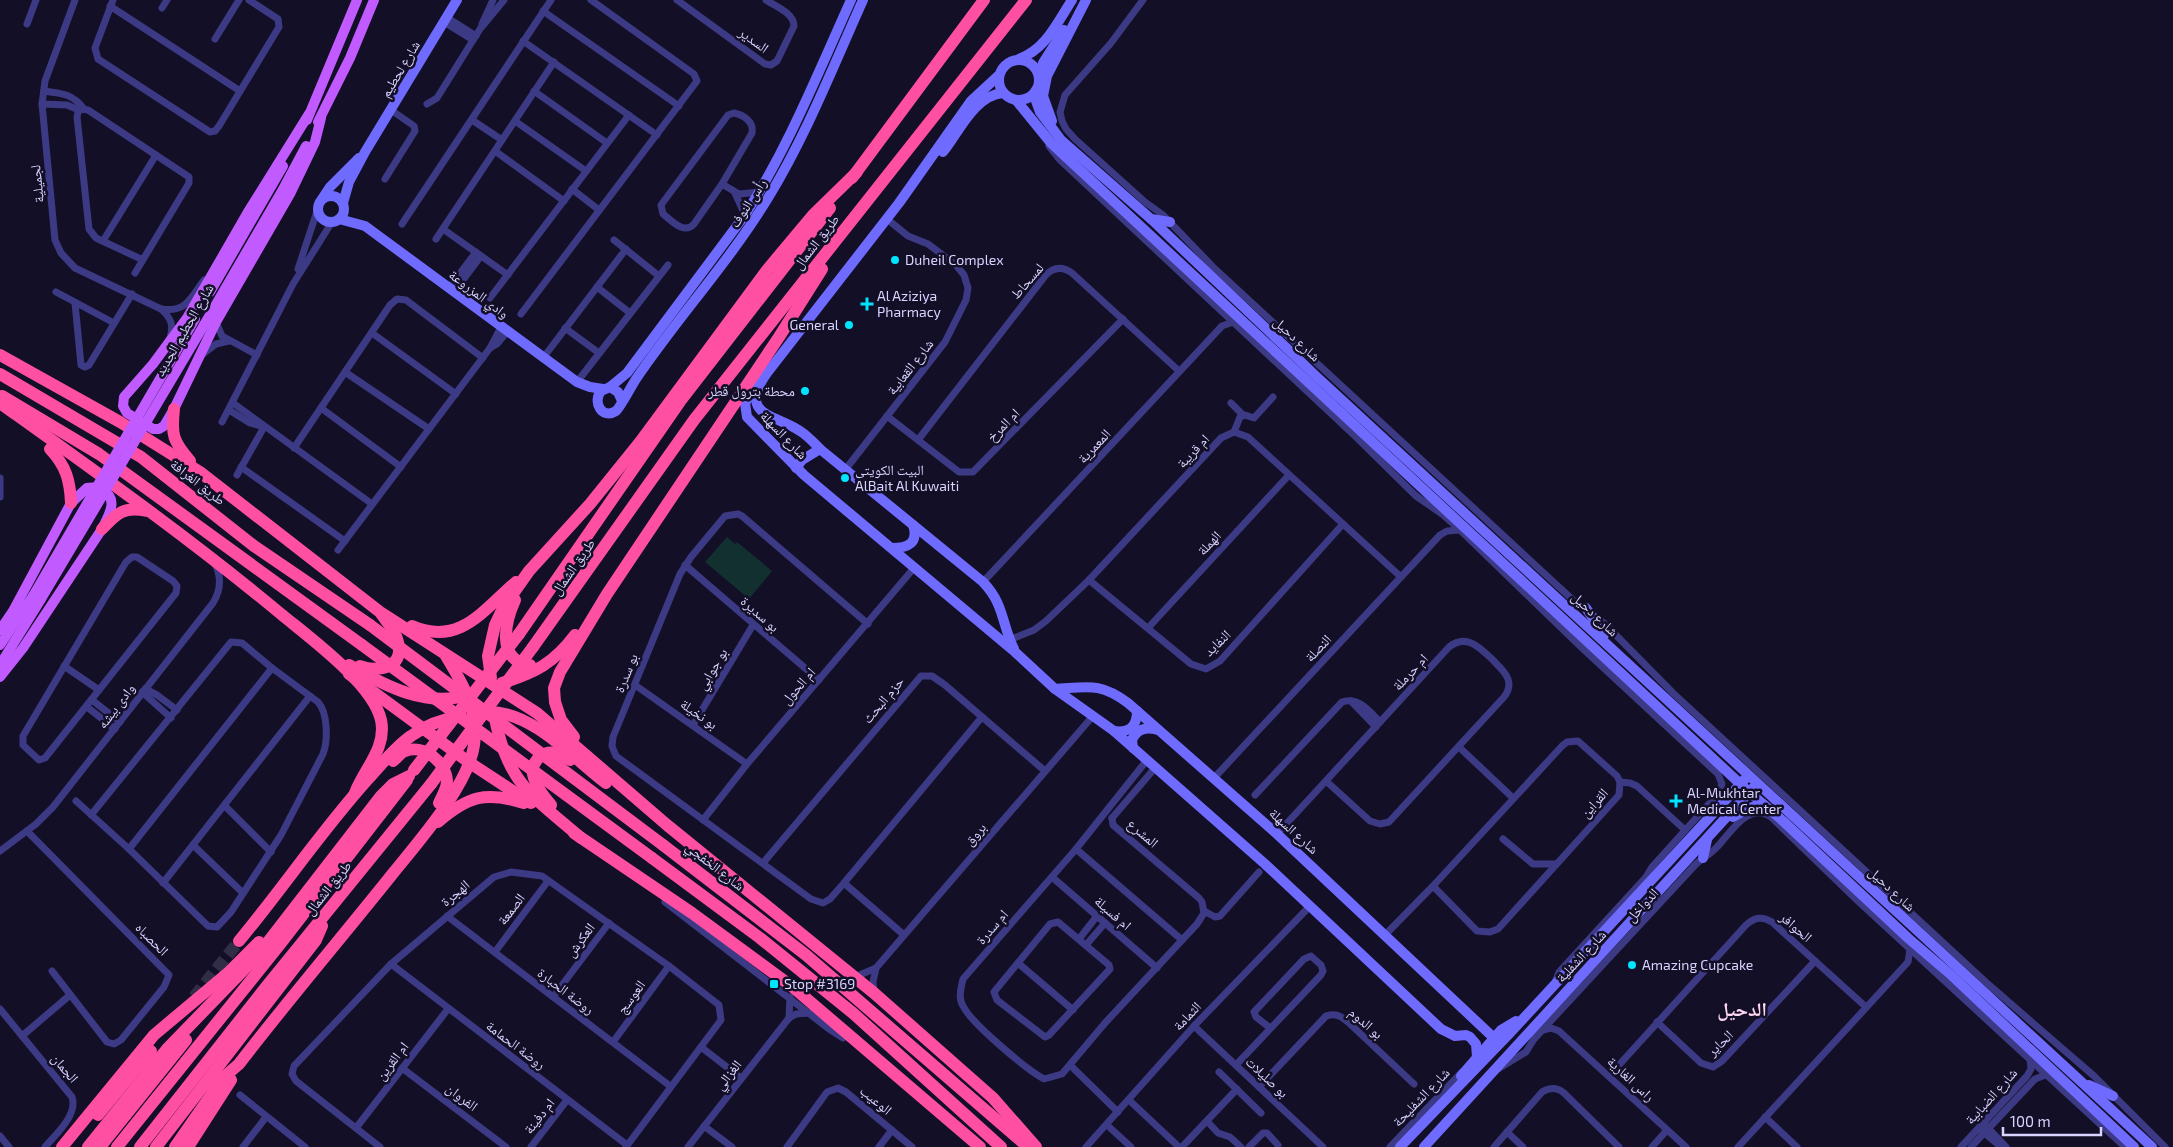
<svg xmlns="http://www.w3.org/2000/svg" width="2173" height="1147" viewBox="0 0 2173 1147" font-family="'Exo 2','Noto Naskh Arabic',sans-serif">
  <rect width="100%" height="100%" fill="#130f26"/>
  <polygon fill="#12302f" points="727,537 735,544 737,542 772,571 749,599 705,562"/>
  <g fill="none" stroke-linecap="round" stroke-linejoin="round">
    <polyline stroke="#312d47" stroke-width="12" stroke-dasharray="12 6" stroke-linecap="butt" points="194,997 239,941"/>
    <g stroke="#3d3a85" stroke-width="7">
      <path d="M75,0L45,81L42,104L55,240L61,253L75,268L161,309C171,318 174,325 170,338"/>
      <polyline points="113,0 95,48 98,59 210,132 215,131 219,126 279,27 278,19 249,0"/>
      <path d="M677,0L765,64L771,65L777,61L794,26C794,13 775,6 766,0"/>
      <polyline points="1143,0 1111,43 1065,95 1060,112 1062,121 1066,129 1075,139 1145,202 1163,215 1213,267 1573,600 1604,623 1673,693 1989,985 2094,1076 2165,1147"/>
      <polyline points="110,6 240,91"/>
      <polyline points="162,8 167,0"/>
      <polyline points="543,11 679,106"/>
      <polyline points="446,17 476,36"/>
      <polyline points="444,22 473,40"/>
      <polyline points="27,24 36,0"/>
      <polyline points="482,24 493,0"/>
      <polyline points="215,39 239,0"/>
      <polyline points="523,41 657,135"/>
      <path d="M44,91C61,93 73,94 84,109"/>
      <polyline points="534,91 607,143"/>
      <polyline points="42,104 67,105 79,110"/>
      <polyline points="427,104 437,98 480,29 504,0"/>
      <path d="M734,113C744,115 754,122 752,133L722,184L694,224C684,235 672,221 663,214L661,205L728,115Z"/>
      <polyline points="472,120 502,140"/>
      <polyline points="515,121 586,171"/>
      <polyline points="1049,146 1060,160 1355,436 1416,496 1442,514 1460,530 1581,647 1718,774 1722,784 1716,796 1652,867 1646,877 1559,972 1555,982"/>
      <polyline points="495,151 564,201"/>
      <polyline points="385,179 415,131 414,126 391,110"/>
      <polyline points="722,184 739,194 760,192"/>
      <polyline points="572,189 599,210"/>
      <polyline points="735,193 745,215"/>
      <polyline points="402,224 551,0"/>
      <polyline points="443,229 508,275"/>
      <polyline points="436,239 554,62"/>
      <polyline points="614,240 659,276"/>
      <polyline points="103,241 156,155"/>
      <polyline points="298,269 318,208"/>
      <polyline points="135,273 189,183 189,177 88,110 81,109 78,112 77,117 89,229 96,238 143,260"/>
      <polyline points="597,287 630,313"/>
      <polyline points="449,288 476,252"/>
      <polyline points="56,292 114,323"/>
      <polyline points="454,292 481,256"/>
      <polyline points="490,298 629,115"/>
      <polyline points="75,303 81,365 85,367 89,365 132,294"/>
      <path d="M161,309C186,313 191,298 204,280"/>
      <polyline points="521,314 697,81 694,74 591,0"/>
      <polyline points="216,322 222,336 257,355"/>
      <polyline points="565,328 599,353"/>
      <polyline points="372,333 456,394"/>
      <polyline points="490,348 497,344 507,332"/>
      <polyline points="203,354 216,344 229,341"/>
      <polyline points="543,358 626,249"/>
      <polyline points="345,372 429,429"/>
      <polyline points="577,382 668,265"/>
      <polyline points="233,403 372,504"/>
      <polyline points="1231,403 1243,415"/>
      <polyline points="321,408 401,467"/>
      <polyline points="229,410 250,423 264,427"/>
      <polyline points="887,416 959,472 973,472 1123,319"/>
      <polyline points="222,422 293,284 332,222"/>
      <polyline points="1234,432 1240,417 1245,415 1254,418 1273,397"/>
      <path d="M918,440L1045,276C1053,267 1062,266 1072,273L1179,371"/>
      <polyline points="294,448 390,305 397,299 406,300 483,358"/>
      <polyline points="241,467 345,541"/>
      <polyline points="845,470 945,342 966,300 968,288 964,275 956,265 928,244 908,236 887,219"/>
      <polyline points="237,475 264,427"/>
      <polyline points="0,478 0,497"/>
      <polyline points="338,550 490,348 501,327"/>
      <polygon points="132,557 137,557 173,581 177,586 176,593 45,758 39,760 23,745 23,736 126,562"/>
      <polyline points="685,565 819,680"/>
      <polyline points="1089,580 1191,664 1206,669 1220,661 1343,524"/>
      <polyline points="983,582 1222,326 1233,322"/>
      <polyline points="868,624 742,516 738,514 725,516 691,557 680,574 613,737 612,746 616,756 811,899 823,903 830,899 844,883 982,717"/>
      <polyline points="1148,628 1289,475"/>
      <polyline points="1009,640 1034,630 1046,621 1089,580 1221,438 1234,432 1248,437 1401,577"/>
      <polyline points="64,666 99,690"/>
      <polyline points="635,685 747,764"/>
      <polyline points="145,689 157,695 177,710"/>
      <polyline points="142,692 171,718"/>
      <polyline points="92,700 120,722"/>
      <polyline points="1351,701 1376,727"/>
      <polyline points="87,707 115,729"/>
      <polyline points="693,725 753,625"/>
      <polyline points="1459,747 1513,798"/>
      <path d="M1147,760L1076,849L963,979C961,988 958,998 963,1006C972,1024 1026,1069 1044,1079L1062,1074L1105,1023L1197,924L1204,913"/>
      <polyline points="1214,778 1440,535 1447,531 1460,530"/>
      <polyline points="1620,782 1630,783 1637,786 1685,830"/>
      <path d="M1255,795L1342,702C1358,696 1370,712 1380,722"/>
      <path d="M76,801L129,849L208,926L217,927L231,912L281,835L323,754C328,741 328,713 318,702L272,668L242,643L231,642L91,815"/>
      <polyline points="225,806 271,852"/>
      <polyline points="1112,818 1113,825 1199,898 1202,902 1204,913"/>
      <polyline points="1112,818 1155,768"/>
      <polyline points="703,820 747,764 914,568"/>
      <polyline points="27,831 169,975 164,987 121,1040 114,1044 107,1042 52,971"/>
      <path d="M1277,834C1335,771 1392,709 1449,647C1467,633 1480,648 1493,660C1498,666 1505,671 1508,679C1510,685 1508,692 1504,697L1389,822L1380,824L1370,821L1326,781"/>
      <polyline points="1503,839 1533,864 1556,864"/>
      <polyline points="193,845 243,893"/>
      <polyline points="129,849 272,668"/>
      <polyline points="1076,849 1182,940"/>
      <path d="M0,851L36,824L53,807L213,603C221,590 222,578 215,564"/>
      <polyline points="763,863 921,676 932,676 945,685 1045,771"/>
      <polyline points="1052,877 1157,968"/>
      <polyline points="163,883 310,696"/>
      <polyline points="844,883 904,935"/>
      <polyline points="665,902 829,1029 843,1038"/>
      <polyline points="1204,913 1206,912 1215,917 1220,916 1259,872"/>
      <polyline points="447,916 670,1086"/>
      <polygon points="1058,922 1109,965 1110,969 1049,1035 1045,1037 997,1000 994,992 1050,924"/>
      <polyline points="1385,935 1433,886 1562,746 1567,742 1578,741 1617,776 1620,782 1619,795 1498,929 1490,932 1477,931 1433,886"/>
      <polyline points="1079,939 1097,916"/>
      <polyline points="1086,945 1105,923"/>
      <polyline points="495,952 548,881"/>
      <polyline points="1018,963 1073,1010"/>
      <polyline points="391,964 627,1145"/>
      <polyline points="855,977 876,968 1092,717"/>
      <polyline points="874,992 873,982 876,968"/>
      <polyline points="553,997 609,923"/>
      <path d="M0,1009L72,1097C78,1115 56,1134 45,1147"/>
      <polyline points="789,1018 790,997"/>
      <polyline points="1657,1022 1701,1063 1713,1067 1722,1061 1815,961"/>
      <polyline points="1194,1026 1323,1147"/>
      <polyline points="1543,1030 1551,1028 1559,1031 1686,1147"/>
      <polyline points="22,1036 70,995"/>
      <polyline points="613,1042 669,966"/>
      <polyline points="701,1047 741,1078"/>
      <polyline points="1070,1065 1118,1112"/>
      <polyline points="1236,1065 1321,975 1323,971 1321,965 1311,956 1304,959 1254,1012 1256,1017 1270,1028"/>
      <polyline points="402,1068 506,1147"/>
      <path d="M1498,1069L1526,1052L1534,1039L1696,864C1703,858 1712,853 1718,846C1731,832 1749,801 1771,817L1860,903L2125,1147"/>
      <polyline points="1219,1072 1261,1113"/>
      <path d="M1609,1076L1746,925C1755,917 1762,916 1772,922L1866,1007"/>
      <path d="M1259,1087L1326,1016C1336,1013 1341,1016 1348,1022L1414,1084"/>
      <polyline points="240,1095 305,1147"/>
      <polyline points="1129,1100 1179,1147"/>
      <polyline points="1765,1117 1797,1147"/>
      <polyline points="1207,1121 1218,1133 1230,1137 1241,1147"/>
      <polyline points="1107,1125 1131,1147"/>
      <polyline points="704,1126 732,1147"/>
      <polyline points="1986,1126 2006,1147"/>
      <polyline points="356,1128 448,1009"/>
      <polyline points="1981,1130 2001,1147"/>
      <polyline points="1507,1132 1523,1147"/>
      <polyline points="0,1136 9,1147"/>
      <polyline points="243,1147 266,1117"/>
      <polyline points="380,1147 296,1081 292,1074 294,1066 391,964 494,877 511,872 542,876 669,966 719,1005 721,1020 626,1147"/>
      <polyline points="531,1147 567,1100"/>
      <polyline points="688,1147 789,1018 796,1014 809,1013"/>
      <polyline points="787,1147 827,1092 838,1088 846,1092 912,1147"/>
      <polyline points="879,1147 892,1130"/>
      <polyline points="1086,1147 1194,1026 1310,906"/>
      <polyline points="1182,1147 1237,1089"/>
      <polyline points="1249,1147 1263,1133 1267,1133 1278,1145"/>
      <polyline points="1390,1147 1462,1072"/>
      <path d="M1494,1147L1542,1092C1550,1087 1557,1087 1564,1093L1619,1147"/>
      <polyline points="1652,1147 1667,1130"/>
      <polyline points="1738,1147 1908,962 1910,949"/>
      <polyline points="1961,1147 2027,1076 2031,1069 2030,1058"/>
      <polyline points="1971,1147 2035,1079 2048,1074"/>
    </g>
    <g stroke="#6f6bff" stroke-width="10">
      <path d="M1019,59C1046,49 1057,23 1072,0"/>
      <circle cx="1019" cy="80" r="20"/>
      <path d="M998,76L971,101L899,203L767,373C737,416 775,414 800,431C807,435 814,443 820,449L983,582C1005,605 1001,623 1014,649"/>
      <polyline points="1039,77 1043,63 1064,30"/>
      <polyline points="1036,90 1036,101 1040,112 1061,140 1151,219 1317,377 2152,1147"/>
      <polyline points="1016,100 1051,143 1749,792 1783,821 1908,938 1951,975 2134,1147"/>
      <polyline points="1052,121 1043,96 1047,76 1086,0"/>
      <path d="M943,152C959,132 975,95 1003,93"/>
      <circle cx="331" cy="209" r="13"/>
      <polyline points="322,199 330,187 359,158"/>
      <polyline points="343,203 349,182 365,152 457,0"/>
      <polyline points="339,219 365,226 577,382 590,387 603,389"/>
      <polyline points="1151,219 1170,222"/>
      <polyline points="760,383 753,390 745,403 747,417 804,475 1015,652 1055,689 1114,731 1265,864 1441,1029 1455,1036 1466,1035 1470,1037 1476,1044 1477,1057"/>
      <path d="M610,387L627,373L745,215C788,148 818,73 851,0"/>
      <path d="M622,401L618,392L610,387L601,391C592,402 602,420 616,411C620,408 632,385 636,379C678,317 729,262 768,198C806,136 833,67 863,0"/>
      <polyline points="796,468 802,460 820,449"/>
      <path d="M892,548C908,548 919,543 913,525"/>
      <polyline points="1586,608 1604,635"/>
      <path d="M1055,689C1088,687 1100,682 1128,703L1277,834L1494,1038"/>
      <path d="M1114,731C1129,733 1137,727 1137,711"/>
      <path d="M1133,748L1132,740C1137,728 1147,727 1158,730"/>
      <polyline points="1733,817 1749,808 1763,804"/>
      <polyline points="1703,858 1707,840"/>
      <polyline points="1461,1076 1501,1030 1516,1021"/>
      <polyline points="2089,1085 2113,1096"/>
      <polyline points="1400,1147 1509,1034 1745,779"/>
      <polyline points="1424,1147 1753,788"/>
    </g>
    <g stroke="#c25bff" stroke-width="10">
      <polyline points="309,114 248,212 187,318 153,364 124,397 123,406 127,413 153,429 159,429 164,426 174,409 216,322 290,194 315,142 321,118"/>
      <polyline points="307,120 357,0"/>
      <polyline points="318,122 350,58 374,0"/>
      <polyline points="210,292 283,166"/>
      <polyline points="204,325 282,191 306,146"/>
      <path d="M0,630L13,611L71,503L87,488C92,487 97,487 102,490C120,499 108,516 102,529L23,648L0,677"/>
      <polyline points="0,645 33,596"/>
      <polyline points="0,665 41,599"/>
    </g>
    <g stroke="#ff4fa3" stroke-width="12">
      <polyline points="852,178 984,0"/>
      <polyline points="0,355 120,422 200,472 380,612 537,713 667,825 874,993 993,1098 1036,1147"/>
      <polyline points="0,374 141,457 254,546 370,625"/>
      <polyline points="2,396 99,454 362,645"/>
      <path d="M0,403C95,471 191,539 281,614C310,638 373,684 381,720C387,748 364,769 355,793"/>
      <path d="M174,409C171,435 173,441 190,461"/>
      <path d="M50,449C66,466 70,480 71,503"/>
      <path d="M102,529C117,513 124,506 147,511"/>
      <path d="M515,600C505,622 496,661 530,665"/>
      <path d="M412,626C460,647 484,609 516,582"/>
      <polyline points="519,634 681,400 830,208"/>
      <polyline points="533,647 694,420 1026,0"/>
      <path d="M349,665C385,686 428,709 471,694"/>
      <path d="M360,666C378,673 405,668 398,642C396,632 388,623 382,615"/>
      <polyline points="349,674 470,763 531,803"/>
      <polyline points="491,678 488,656 495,625 503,608 529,571 590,504 640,442 767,270 813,215 857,172"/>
      <path d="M502,683C535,673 554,663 575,635"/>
      <path d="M488,712C532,711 573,758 606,783"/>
      <path d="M494,713C506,782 531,795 581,838"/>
      <polyline points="574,737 561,720 555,702 554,688 560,672 607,594 779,337 822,269"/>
      <path d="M393,761C397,758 400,753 405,751C424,744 446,762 447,781C447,789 442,796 439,803"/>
      <path d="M551,805C544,797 537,788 534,778C529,764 541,750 555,753C560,754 565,758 570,760"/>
      <path d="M438,822C468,796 486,791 524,803"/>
      <polyline points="574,833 692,913 794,988 980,1147"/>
      <polyline points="663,845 806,955 1028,1147"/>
      <polyline points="652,858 760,938 854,1014 1001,1147"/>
      <path d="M239,941C283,888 322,830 368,779C382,764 395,747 411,736C426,725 443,719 461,716"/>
      <polyline points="98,1115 151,1051"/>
      <polyline points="62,1147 154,1035 229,972 259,942"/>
      <polyline points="88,1147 167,1049 258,955 381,796 393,784 409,776"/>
      <polyline points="100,1147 186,1040"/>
      <polyline points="117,1147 281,943 407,780"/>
      <polyline points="140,1147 266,987 431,784"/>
      <polyline points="156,1147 316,940 322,926"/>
      <path d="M175,1147L223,1078L239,1064C289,999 343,936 394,872C420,840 469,784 474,745C479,711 463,684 446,656"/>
      <polyline points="188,1147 231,1080"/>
    </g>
    <g stroke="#c25bff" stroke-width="10">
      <polyline points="33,596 195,319"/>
      <polyline points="41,599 204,325"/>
    </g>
    <g stroke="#ff4fa3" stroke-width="12">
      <polyline points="370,625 663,845"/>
      <polyline points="362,645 652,858"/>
      <polyline points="414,770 519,634"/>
      <polyline points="431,784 533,647"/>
    </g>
  </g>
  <g fill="#00e5ff" stroke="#130f26" stroke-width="2">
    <circle cx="895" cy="260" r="5"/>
    <path d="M864.5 296.5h5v5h5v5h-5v5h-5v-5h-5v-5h5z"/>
    <circle cx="849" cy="325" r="5"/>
    <circle cx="805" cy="391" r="5"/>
    <circle cx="845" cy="478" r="5"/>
    <path d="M1673.5 793.5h5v5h5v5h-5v5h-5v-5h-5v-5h5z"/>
    <circle cx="1632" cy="965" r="5"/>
    <rect x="769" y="979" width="10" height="10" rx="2.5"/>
  </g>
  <g text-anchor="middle" stroke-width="5" stroke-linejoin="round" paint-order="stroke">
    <g font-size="14" fill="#d9d4ff" stroke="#130f26">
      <text transform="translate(754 40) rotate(36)" y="5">السدير</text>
      <text transform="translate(400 69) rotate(-59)" y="5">شارع لحطيم</text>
      <text transform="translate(37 184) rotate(-96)" y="5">لجميلية</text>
      <text transform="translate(748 203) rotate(-57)" y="5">رأس النوف</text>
      <text transform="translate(816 242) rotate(-52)" y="5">طريق الشمال</text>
      <text transform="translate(1027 281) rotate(-49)" y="5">لمسحاط</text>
      <text transform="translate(479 294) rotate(37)" y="5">وادي المزروعة</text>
      <text transform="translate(184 330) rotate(-60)" y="5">شارع الحطيم الجديد</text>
      <text transform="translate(1297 339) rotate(43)" y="5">شارع دحيل</text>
      <text transform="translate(910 367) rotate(-52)" y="5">شارع القعابية</text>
      <text transform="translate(1003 425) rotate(-46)" y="5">ام المرخ</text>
      <text transform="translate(784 435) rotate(46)" y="5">شارع السهلة</text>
      <text transform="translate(1094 446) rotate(-47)" y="5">المعمرية</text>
      <text transform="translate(1193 451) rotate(-47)" y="5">ام قريبة</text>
      <text transform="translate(198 482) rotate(38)" y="5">طريق الغرافة</text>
      <text transform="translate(1209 543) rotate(-47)" y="5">الهملة</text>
      <text transform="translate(573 567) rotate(-55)" y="5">طريق الشمال</text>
      <text transform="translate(760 614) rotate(41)" y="5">بو سديرة</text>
      <text transform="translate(1595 614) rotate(43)" y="5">شارع دحيل</text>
      <text transform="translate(1217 643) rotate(-44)" y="5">النفايد</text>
      <text transform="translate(1318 648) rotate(-47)" y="5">النصلة</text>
      <text transform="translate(712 669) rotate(-59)" y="5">بو جوابي</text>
      <text transform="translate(1410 672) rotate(-47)" y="5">ام حرملة</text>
      <text transform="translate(626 673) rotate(-68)" y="5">بو سدرة</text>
      <text transform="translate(798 686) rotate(-49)" y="5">ام الحول</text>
      <text transform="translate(883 700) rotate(-50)" y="5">حزم البحث</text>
      <text transform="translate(116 706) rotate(-53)" y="5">وادى بيشه</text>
      <text transform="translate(699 714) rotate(35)" y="5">بو نخيلة</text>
      <text transform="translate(1594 803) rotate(-49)" y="5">القراين</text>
      <text transform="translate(1294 831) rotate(42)" y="5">شارع السهلة</text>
      <text transform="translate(1143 833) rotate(41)" y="5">المشرع</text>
      <text transform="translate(975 834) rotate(-49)" y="5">بروق</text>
      <text transform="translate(715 866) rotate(38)" y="5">شارع الخفجي</text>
      <text transform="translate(328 888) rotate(-51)" y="5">طريق الشمال</text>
      <text transform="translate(1892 889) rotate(43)" y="5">شارع دحيل</text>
      <text transform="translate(455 893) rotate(-40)" y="5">الهجرة</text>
      <text transform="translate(1642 905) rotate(-47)" y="5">الدواخل</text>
      <text transform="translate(511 909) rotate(-53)" y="5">الصمعة</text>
      <text transform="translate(1113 913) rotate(41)" y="5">ام فسيلة</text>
      <text transform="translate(992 927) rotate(-49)" y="5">ام سدرة</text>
      <text transform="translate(1796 927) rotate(41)" y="5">الحوافر</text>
      <text transform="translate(152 939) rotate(45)" y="5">الحصباه</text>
      <text transform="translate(580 940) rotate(-53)" y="5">العكرش</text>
      <text transform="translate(1581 956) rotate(-47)" y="5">شارع الشفلية</text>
      <text transform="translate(566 991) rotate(37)" y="5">روضة الحبارة</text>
      <text transform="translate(631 997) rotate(-54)" y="5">العوسج</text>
      <text transform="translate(1187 1016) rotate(-47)" y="5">الثمامة</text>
      <text transform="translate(1366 1023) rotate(41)" y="5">بو الدوم</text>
      <text transform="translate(1720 1043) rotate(-44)" y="5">الحاير</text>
      <text transform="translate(516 1045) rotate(37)" y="5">روضة الحمامة</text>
      <text transform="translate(392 1061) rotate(-53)" y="5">ام القرين</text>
      <text transform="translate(65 1068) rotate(50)" y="5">الجمان</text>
      <text transform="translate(728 1075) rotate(-52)" y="5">الغزالي</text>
      <text transform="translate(1267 1077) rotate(43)" y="5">بو صليلات</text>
      <text transform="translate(1631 1079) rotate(43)" y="5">راس الغارية</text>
      <text transform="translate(1991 1096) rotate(-48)" y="5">شارع الضبابية</text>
      <text transform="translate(462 1097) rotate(37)" y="5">الفروان</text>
      <text transform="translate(1421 1097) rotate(-46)" y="5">شارع الشفليحة</text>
      <text transform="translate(876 1100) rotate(40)" y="5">الوعيب</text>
      <text transform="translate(539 1116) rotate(-52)" y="5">ام دفينة</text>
    </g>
    <g font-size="14" fill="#d9d4ff" stroke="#130f26" text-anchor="start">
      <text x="905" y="265">Duheil Complex</text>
      <text x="877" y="301">Al Aziziya<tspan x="877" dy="16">Pharmacy</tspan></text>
      <text x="839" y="330" text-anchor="end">General</text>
      <text x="795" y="396" text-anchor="end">محطة بترول قطر</text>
      <text x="855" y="475">البيت الكويتي<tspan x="855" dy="16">AlBait Al Kuwaiti</tspan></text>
      <text x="1687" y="798">Al-Mukhtar<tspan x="1687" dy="16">Medical Center</tspan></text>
      <text x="1642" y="970">Amazing Cupcake</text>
      <text x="784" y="989">Stop #3169</text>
    </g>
    <g font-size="19" font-weight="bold" fill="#ffd6f0" stroke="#130f26">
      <text x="1742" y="1016">الدحيل</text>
    </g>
  </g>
  <path d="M2003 1127v8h98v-8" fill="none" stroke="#d9d4ff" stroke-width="2.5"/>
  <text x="2010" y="1127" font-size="15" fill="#d9d4ff" stroke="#130f26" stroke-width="4" paint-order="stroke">100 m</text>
</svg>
